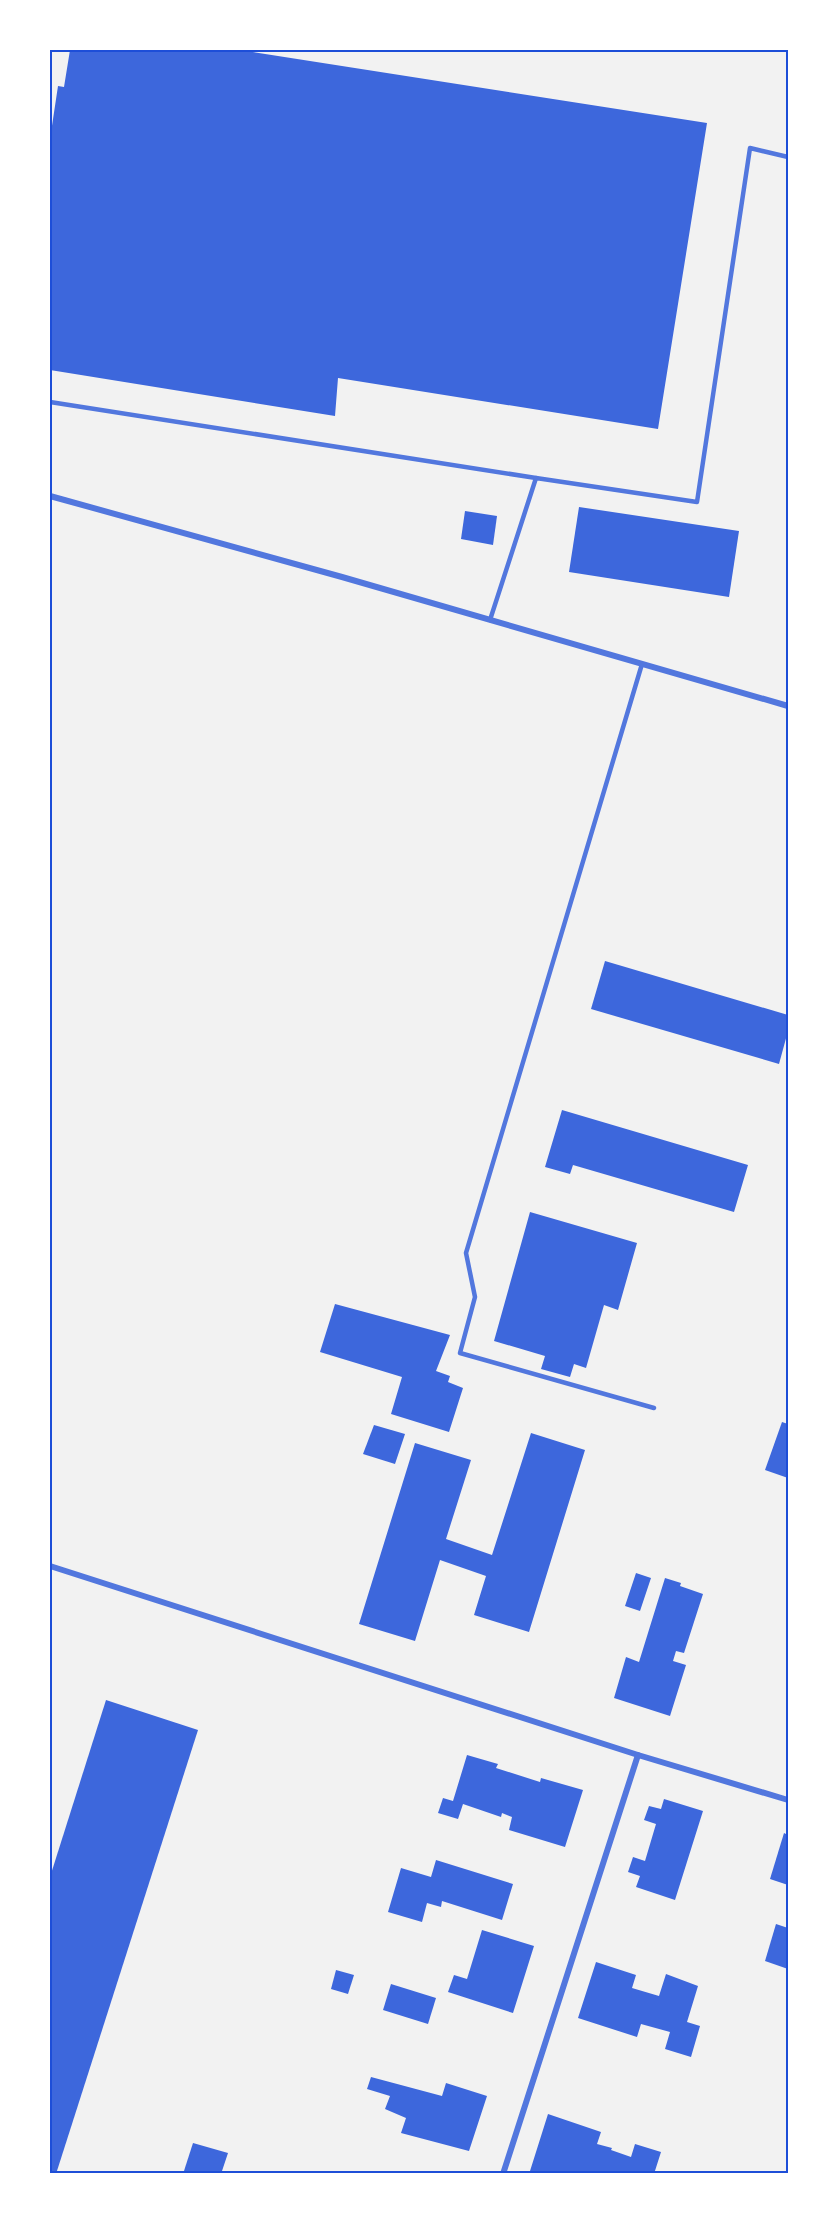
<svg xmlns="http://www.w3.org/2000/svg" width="838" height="2223" viewBox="0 0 838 2223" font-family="'Exo 2',sans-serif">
  <rect width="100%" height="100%" fill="#f2f2f2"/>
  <g fill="#3d67dc">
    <polygon points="70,50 240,50 707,123 658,429 338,378 335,416 50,370 50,139 58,86 64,87"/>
    <polygon points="579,507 739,531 729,597 569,572"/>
    <polygon points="465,511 497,516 493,545 461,539"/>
    <polygon points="605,961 788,1015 788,1031 779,1064 591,1009"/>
    <polygon points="562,1110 748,1165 734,1212 573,1165 570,1174 545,1167"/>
    <polygon points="530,1212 637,1243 618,1310 604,1305 586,1368 574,1364 570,1377 541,1369 545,1356 494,1341"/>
    <polygon points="335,1304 450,1335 436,1371 450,1376 448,1382 463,1388 449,1432 391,1414 402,1377 320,1352"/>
    <polygon points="782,1422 788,1424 788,1478 765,1470"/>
    <polygon points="374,1425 405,1434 395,1464 363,1454"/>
    <polygon points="531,1433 585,1450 529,1632 474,1615 486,1576 440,1560 415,1641 359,1624 415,1443 471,1460 446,1539 492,1555"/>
    <polygon points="636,1573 651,1578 640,1611 625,1606"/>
    <polygon points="665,1578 681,1583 680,1586 703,1594 684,1653 676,1651 673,1661 686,1665 670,1716 614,1698 626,1657 639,1662"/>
    <polygon points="106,1700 198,1730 56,2174 50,2174 50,1877"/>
    <polygon points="467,1755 498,1764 496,1768 540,1782 541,1778 583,1790 565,1847 509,1830 512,1817 502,1813 501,1817 463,1804 458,1819 438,1813 443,1798 453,1801"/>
    <polygon points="664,1799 703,1811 675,1900 636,1887 640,1876 628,1872 633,1857 645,1861 656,1824 644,1820 649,1806 661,1809"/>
    <polygon points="784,1833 788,1835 788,1885 770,1879"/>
    <polygon points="436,1860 513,1884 502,1920 442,1901 441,1907 427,1903 422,1922 388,1912 401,1868 431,1877"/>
    <polygon points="776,1924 788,1928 788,1969 765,1961"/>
    <polygon points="482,1930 534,1946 513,2013 448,1992 454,1975 467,1979"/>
    <polygon points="596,1962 636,1975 632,1988 659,1996 666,1974 698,1986 687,2022 700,2026 691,2057 665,2049 670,2032 641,2024 637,2037 578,2018"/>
    <polygon points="336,1970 354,1975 348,1994 331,1989"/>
    <polygon points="391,1984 436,1998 428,2024 383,2010"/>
    <polygon points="371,2077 442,2096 446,2083 487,2096 469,2151 401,2133 406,2118 385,2109 390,2096 367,2089"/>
    <polygon points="548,2114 601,2132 597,2144 612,2148 611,2150 631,2157 635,2144 661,2152 654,2174 539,2174 530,2171"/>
    <polygon points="193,2143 228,2153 221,2174 183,2174"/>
  </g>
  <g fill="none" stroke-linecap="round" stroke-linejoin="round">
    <g stroke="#5277de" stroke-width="4.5">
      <polyline points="50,402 536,478"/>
      <polyline points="490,620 536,478 697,502 750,148 788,157"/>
      <polyline points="642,664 466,1253 475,1297 460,1353 654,1408"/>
    </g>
    <g stroke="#5277de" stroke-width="6">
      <polyline points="50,496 342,577 788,706"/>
      <polyline points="50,1566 638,1755 788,1800"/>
      <polyline points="503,2174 638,1755"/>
    </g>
  </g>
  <rect width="838" height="2223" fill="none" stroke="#ffffff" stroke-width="102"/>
  <rect x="51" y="51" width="736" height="2121" fill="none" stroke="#1d4ed8" stroke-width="2"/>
</svg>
